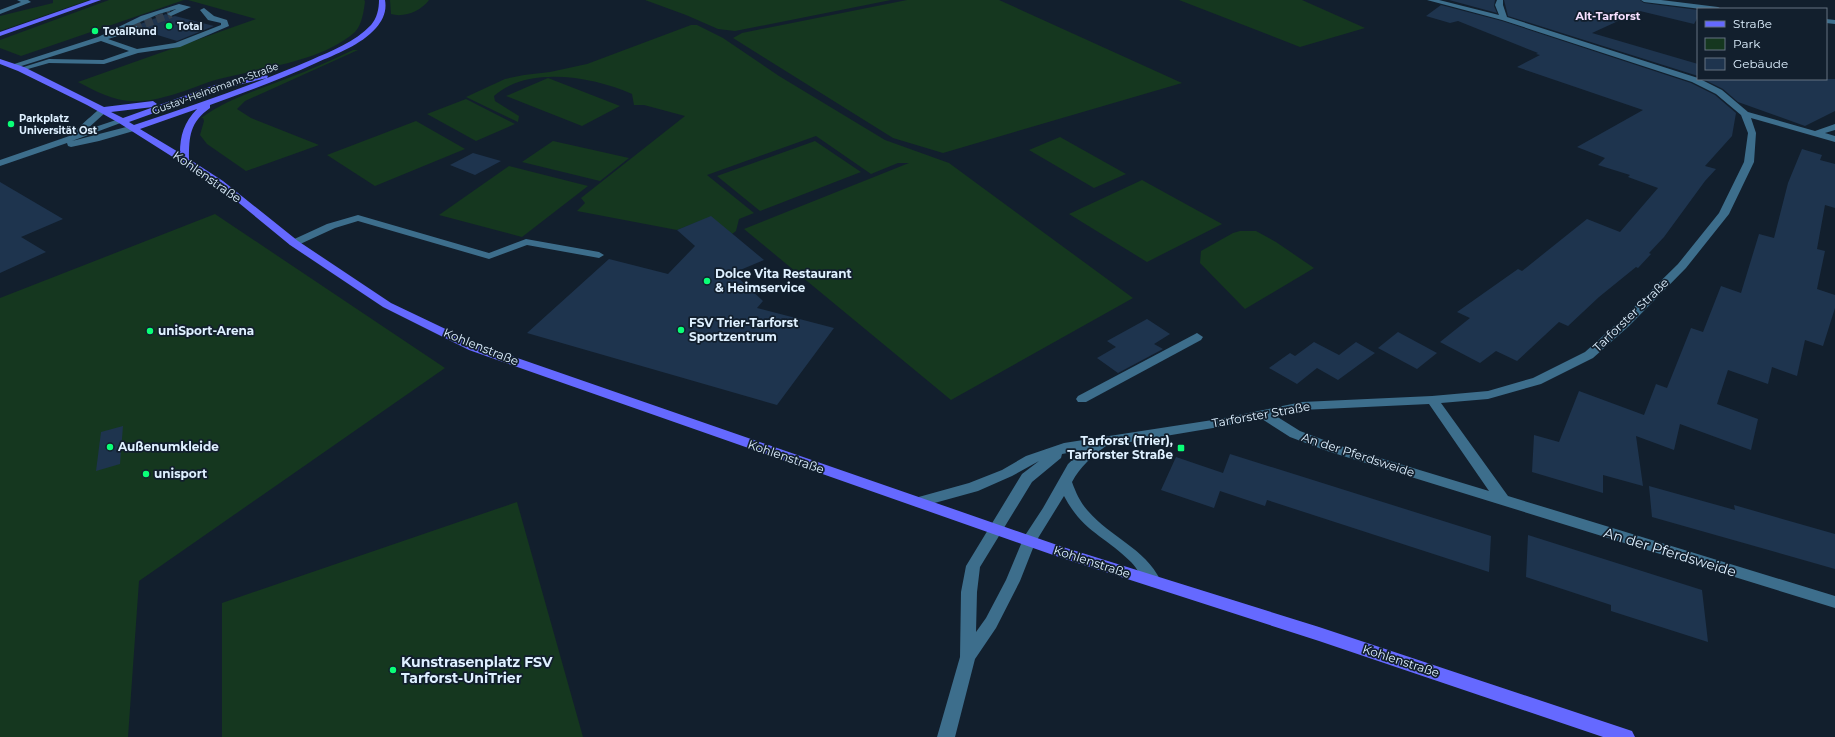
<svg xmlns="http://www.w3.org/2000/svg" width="1835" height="737" viewBox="0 0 1835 737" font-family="Montserrat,sans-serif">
  <rect width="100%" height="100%" fill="#121f2d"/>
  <g fill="#15371f">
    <polygon points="53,0 89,0 0,31 0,16 53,3"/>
    <polygon points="109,0 184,0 21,56 0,48 0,40"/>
    <path d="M188,0H364L365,1C364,10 362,25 355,32C325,58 279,65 241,74C232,76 221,78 212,81C192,88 164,100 140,101C116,103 98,92 78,82L256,19Z"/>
    <path d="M390,0H429C421,11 404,18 391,14Z"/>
    <polygon points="645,0 891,0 735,31 718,29 686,15"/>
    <polygon points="907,0 999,0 1182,83 943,153 893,138 733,38 742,33"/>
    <polygon points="1179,0 1302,0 1365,28 1300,47"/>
    <path d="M691,25H697L723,38L779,76L885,140L949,163L1133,298L951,400L744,229L909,163H898L871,174L816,136L707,175L754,213L739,219L736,231L732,234L711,217L677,230L577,211L585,203L581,198L685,116L644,105H634L632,94C594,77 528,65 494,96L495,101L519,116L518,122L466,97L505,79L524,75L550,72L587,64Z"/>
    <path d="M353,50H358L245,101L237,109L251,118L319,145L246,171L207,144L200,135L204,121L203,118H201C227,99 258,90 288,78C310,70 332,60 353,50Z"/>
    <polygon points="548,78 620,106 582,126 506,96"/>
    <polygon points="466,99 515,124 476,141 427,114"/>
    <polygon points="416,121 465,149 375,186 327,155"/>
    <polygon points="1060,137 1126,174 1094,188 1029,150"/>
    <polygon points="553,141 629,158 600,181 522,162"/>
    <polygon points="815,141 861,172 760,211 717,176"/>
    <polygon points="509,166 588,186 522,237 439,215"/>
    <polygon points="1142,180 1222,224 1147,262 1069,214"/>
    <polygon points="215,214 445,368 139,581 128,737 0,737 0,298"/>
    <polygon points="1240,231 1256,231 1276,242 1314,268 1245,309 1200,263 1201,251 1233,233"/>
    <polygon points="517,502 583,737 222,737 222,603"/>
  </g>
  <g fill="#1e344e">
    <polygon points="1449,0 1495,0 1494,6 1497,13"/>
    <polygon points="1504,0 1640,0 1644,3 1698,10 1698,17 1694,24 1640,11 1592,33 1698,64 1698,76 1508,16"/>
    <polygon points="1441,5 1502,21 1691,83 1715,95 1736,113 1732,136 1705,166 1716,169 1705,181 1664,237 1649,253 1651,254 1638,268 1636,267 1599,297 1568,326 1559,322 1517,361 1496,351 1480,363 1440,342 1470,318 1457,312 1518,269 1522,271 1587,219 1620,232 1658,188 1628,177 1630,175 1598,165 1605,158 1577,147 1643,110 1517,67 1540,55 1536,54 1538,53 1458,21 1450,23 1426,16"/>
    <polygon points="166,14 170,17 175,16 214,26 177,41 138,29 138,25"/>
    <polygon points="1703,79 1835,79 1835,111 1805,126 1738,102 1723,89"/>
    <polygon points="1802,149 1822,155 1820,160 1835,164 1835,208 1825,205 1817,249 1825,251 1817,289 1835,295 1835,308 1823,346 1805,340 1797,376 1772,367 1768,384 1728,370 1717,404 1758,419 1751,450 1680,424 1674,450 1636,436 1643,486 1603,475 1603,493 1532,472 1534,435 1559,442 1579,391 1644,415 1656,384 1667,388 1691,328 1703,332 1721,286 1741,293 1759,234 1774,238 1788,183"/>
    <polygon points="473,153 501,161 475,175 450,165"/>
    <polygon points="0,182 63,219 21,237 46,252 0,273"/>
    <polygon points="711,216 764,260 733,273 763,301 757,308 834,328 777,405 527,333 609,259 668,274 695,246 677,230"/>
    <polygon points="1147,319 1170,334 1154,344 1163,349 1118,373 1097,358 1116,347 1107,341"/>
    <polygon points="1398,332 1437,353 1417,369 1378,348"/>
    <polygon points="1314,342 1339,355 1356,342 1375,353 1338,380 1317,368 1297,384 1269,368 1290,353 1295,356"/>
    <polygon points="123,426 120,464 96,471 101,432"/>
    <polygon points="1230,454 1491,536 1489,572 1267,500 1265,506 1220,491 1214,508 1161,490 1176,457 1223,473"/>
    <polygon points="1649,486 1735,510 1734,505 1835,534 1835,569 1652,517"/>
    <polygon points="1528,535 1702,590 1708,642 1611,611 1611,605 1526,577"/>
  </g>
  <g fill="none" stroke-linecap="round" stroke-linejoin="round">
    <polyline stroke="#313e4c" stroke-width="8" stroke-dasharray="8 4" stroke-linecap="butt" points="134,28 171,14"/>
    <g fill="#3d6e8c" fill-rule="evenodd">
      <polygon points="17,0 28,0 31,2 0,14 0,10 21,2"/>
      <path d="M1427,0H1439L1499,15L1495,5L1497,0H1503V5L1507,17L1698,78L1722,90L1748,112L1815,131L1835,124V130L1825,133L1835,136V142L1751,118L1756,133L1754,162L1729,214L1686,268L1629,326L1593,358L1541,384L1488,399L1441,403L1508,496L1835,596V608L1327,451L1290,437L1262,419L1219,427L1106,446C1092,456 1080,467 1072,482C1076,493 1080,502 1088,511C1111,538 1144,547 1161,581L1159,585C1155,587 1152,588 1148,584C1141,578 1138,569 1131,562C1105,536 1083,532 1064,496L1035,543L1020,581L996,628L975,659L955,737H937L960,657L961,592L966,566L1022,474L1039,461L1012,476L978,491L920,507L915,506L913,502L915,498L969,483L1002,470L1026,456L1064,443L1219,419L1302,402L1432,396L1488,391L1533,378L1585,352L1621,320L1678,264L1719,213L1744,162L1748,133L1741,115L1716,94L1692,82L1502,20ZM1429,404L1489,491L1337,445L1300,431L1276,416L1302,410ZM1083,450L1068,464L1043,508L1024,537L1006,580L986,618L976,632L977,592L980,567L1032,482L1061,458L1062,454Z"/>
      <polygon points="1641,0 1661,0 1718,7 1722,9 1701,9 1644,2"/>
      <polygon points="179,4 191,7 171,16 167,14 176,9 159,14 126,28 137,26 137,30 108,39 137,49 175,43 221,25 221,23 208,20 200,10 204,8 214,16 227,20 229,26 180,47 138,53 104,64 49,63 21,71 17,69 49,59 103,60 129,51 101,41 15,68 12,68 8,66 98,37 141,16"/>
      <polygon points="1826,19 1835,20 1835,24 1826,23"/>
      <path d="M103,107L106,108V112L86,130L122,118L126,121L72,141L134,125L138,128L137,130L99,141L71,147L68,146L67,143L0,166V160L78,133L76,131L77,129C83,124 98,109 103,107Z"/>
      <polygon points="358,215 489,253 526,239 599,252 604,255 599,258 527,245 489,259 358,221 335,228 298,245 290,245 289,243 290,241 327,224"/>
      <polygon points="1197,333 1203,337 1201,340 1086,402 1078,402 1076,399 1078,396"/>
    </g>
    <g fill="#6569ff" fill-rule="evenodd">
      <polygon points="91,0 101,0 0,36 0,32"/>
      <path d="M379,0H385C387,11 383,20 376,28C361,45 336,54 316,63C281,79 246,92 210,105V108C190,122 189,136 189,159L223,181L298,241L391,303L477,344L1063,547L1319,627L1626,729L1632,731L1635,737H1603L1319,641L1056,556L469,350L383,307L290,245L217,185L119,123L87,105L18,71L0,64V59L24,67L104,107L153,101L157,104L153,107L111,112L123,118L215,85L264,74L268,76L267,78L221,89L129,122L134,125C194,105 253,85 311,60C331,51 355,42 371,25C377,18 379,9 379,0ZM197,109C184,122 180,136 180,153L140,129Z"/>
    </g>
  </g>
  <g fill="#0aff77" stroke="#121f2d" stroke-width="1.5">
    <circle cx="169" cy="26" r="4"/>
    <circle cx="95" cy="31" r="4"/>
    <circle cx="11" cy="124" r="4"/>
    <circle cx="707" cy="281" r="4"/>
    <circle cx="681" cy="330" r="4"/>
    <circle cx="150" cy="331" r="4"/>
    <circle cx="110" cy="447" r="4"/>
    <rect x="1177" y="444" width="8" height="8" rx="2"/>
    <circle cx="146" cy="474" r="4"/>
    <circle cx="393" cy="670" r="4"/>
  </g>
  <g text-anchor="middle" stroke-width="3.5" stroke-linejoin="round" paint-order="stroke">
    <g font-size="10" font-weight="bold" fill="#def0ff" stroke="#121f2d" text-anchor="start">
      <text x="177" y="30">Total</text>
      <text x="103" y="35">TotalRund</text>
      <text x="19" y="122">Parkplatz<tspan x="19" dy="12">Universität Ost</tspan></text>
    </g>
    <g font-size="10" fill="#def0ff" stroke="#121f2d">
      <text transform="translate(215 88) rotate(-20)" y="4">Gustav-Heinemann-Straße</text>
    </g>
    <g font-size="11" font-weight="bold" fill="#f6e0ff" stroke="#121f2d">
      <text x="1608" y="20">Alt-Tarforst</text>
    </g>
    <g font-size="12" fill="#def0ff" stroke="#121f2d">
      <text transform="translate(207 177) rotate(35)" y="4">Kohlenstraße</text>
      <text transform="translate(1631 315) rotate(-44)" y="4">Tarforster Straße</text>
      <text transform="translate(481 347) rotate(22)" y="4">Kohlenstraße</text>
      <text transform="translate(1261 415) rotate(-10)" y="4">Tarforster Straße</text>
      <text transform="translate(1358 455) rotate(18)" y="4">An der Pferdsweide</text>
      <text transform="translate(786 457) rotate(19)" y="4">Kohlenstraße</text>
      <text transform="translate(1092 562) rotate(18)" y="4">Kohlenstraße</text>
      <text transform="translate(1401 661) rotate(18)" y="4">Kohlenstraße</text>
    </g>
    <g font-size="12" font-weight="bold" fill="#def0ff" stroke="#121f2d" text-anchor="start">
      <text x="715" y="278">Dolce Vita Restaurant<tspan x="715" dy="14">&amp; Heimservice</tspan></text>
      <text x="689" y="327">FSV Trier-Tarforst<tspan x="689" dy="14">Sportzentrum</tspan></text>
      <text x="158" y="335">uniSport-Arena</text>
      <text x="1173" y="445" text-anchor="end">Tarforst (Trier),<tspan x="1173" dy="14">Tarforster Straße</tspan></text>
      <text x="118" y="451">Außenumkleide</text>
      <text x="154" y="478">unisport</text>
    </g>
    <g font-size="14" fill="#def0ff" stroke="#121f2d">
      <text transform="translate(1670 552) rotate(17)" y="5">An der Pferdsweide</text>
    </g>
    <g font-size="14" font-weight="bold" fill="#def0ff" stroke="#121f2d" text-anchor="start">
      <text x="401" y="667">Kunstrasenplatz FSV<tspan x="401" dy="16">Tarforst-UniTrier</tspan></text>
    </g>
  </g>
  <rect x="1697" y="8" width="130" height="72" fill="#121f2d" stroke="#647381"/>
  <rect x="1705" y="21" width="20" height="6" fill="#6569ff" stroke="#647381"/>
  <text x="1733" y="28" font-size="12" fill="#def0ff">Straße</text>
  <rect x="1705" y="38" width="20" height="12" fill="#15371f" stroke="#647381"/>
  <text x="1733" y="48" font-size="12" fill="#def0ff">Park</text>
  <rect x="1705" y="58" width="20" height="12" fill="#1e344e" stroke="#647381"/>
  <text x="1733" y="68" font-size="12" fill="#def0ff">Gebäude</text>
</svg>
